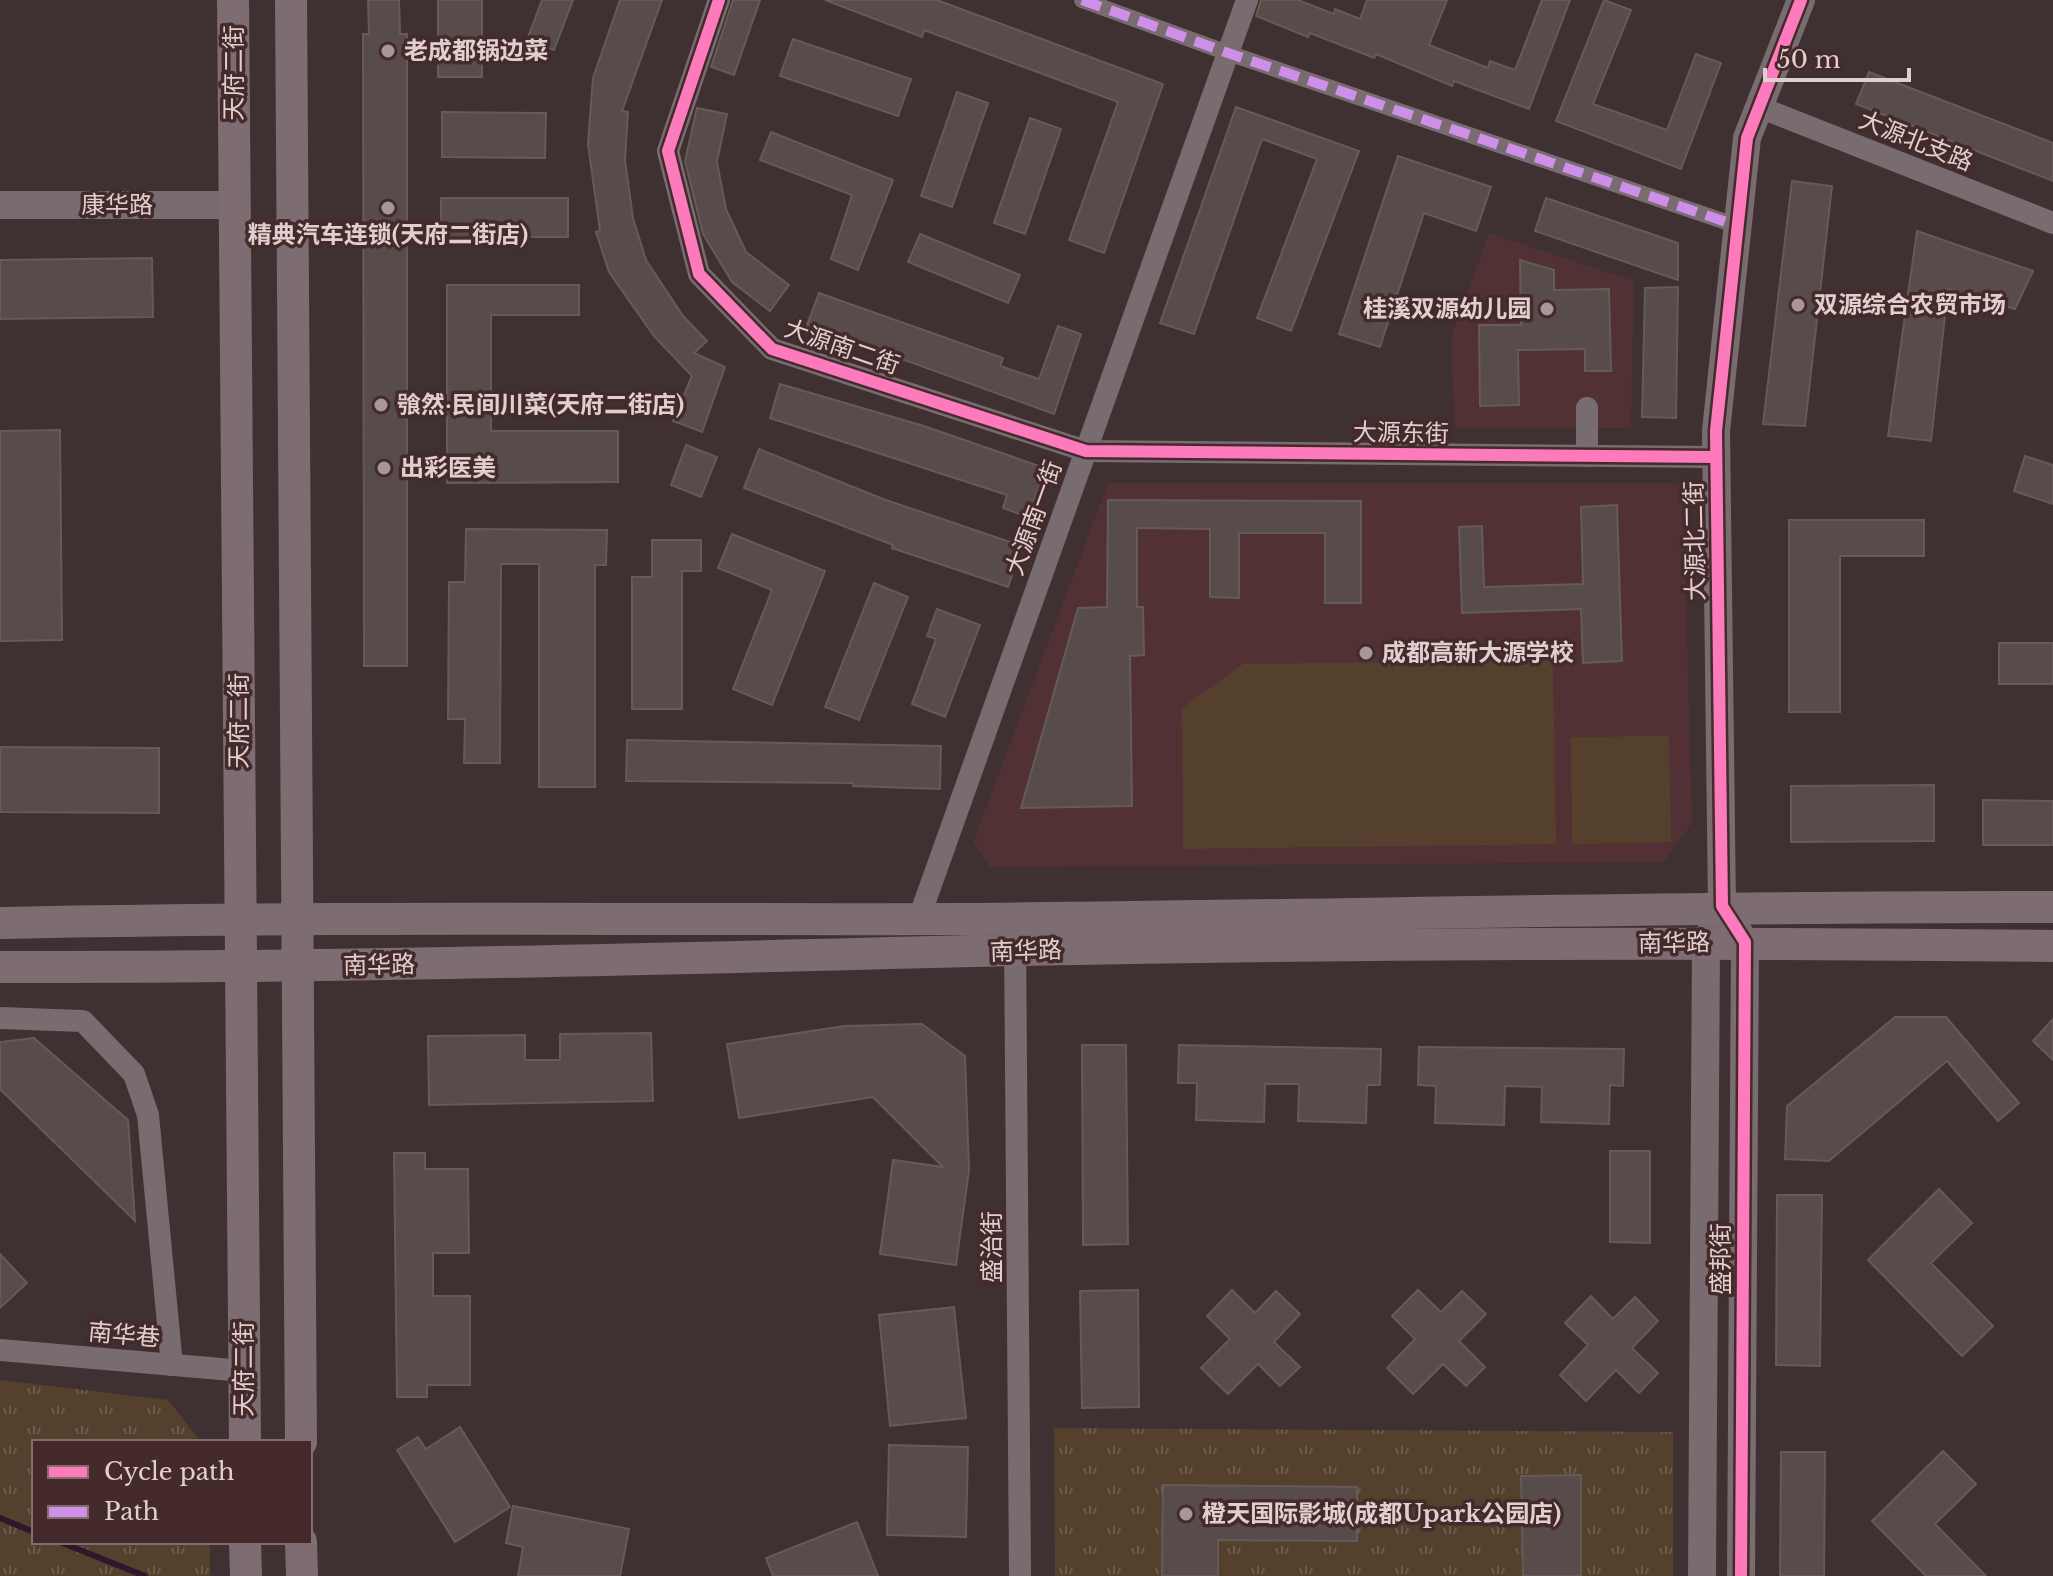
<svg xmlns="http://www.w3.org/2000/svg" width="2053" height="1576" viewBox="0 0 2053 1576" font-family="'Libre Baskerville','Noto Sans SC',serif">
  <defs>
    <pattern id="park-tufts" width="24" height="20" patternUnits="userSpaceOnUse" patternTransform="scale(2)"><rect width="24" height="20" fill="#55402e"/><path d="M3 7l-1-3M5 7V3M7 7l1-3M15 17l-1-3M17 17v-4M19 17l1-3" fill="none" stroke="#6d5b4b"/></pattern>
  </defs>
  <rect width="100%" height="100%" fill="#3f3031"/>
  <g fill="#513133">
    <polygon points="1489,233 1634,281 1631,428 1455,429 1451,337"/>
    <polygon points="1108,483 1683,483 1692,823 1664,862 990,867 973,842"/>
  </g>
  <g fill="#55402e">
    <polygon points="1553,660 1556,844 1183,849 1182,708 1243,664"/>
    <polygon points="1669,736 1671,842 1572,844 1571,737"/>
  </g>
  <g fill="url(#park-tufts)">
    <polygon points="0,1380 168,1400 201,1442 34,1442 34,1542 210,1542 210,1576 0,1576"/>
    <polygon points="1054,1428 1673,1432 1673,1576 1055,1576"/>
  </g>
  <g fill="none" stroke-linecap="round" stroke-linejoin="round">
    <g stroke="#2f182b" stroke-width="6">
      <polyline points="0,1518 34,1532"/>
      <polyline points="60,1542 145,1576"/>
    </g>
  </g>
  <g fill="#584c4a" stroke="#665a58" stroke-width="2">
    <polygon points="368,0 399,0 400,34 407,34 407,666 364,666 363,34 369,34"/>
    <rect x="438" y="0" width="44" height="77"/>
    <polygon points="542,0 573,0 554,50 527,40"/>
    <polygon points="620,0 662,0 622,111 628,112 625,160 633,218 646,260 683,316 707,341 694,353 725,367 702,432 673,421 692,376 654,336 609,272 596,232 600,231 588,144 593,78"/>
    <polygon points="733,0 760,0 734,75 711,67"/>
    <polygon points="825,0 937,0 1163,84 1104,253 1069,240 1118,102 924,30 922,37"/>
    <polygon points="1261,0 1298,0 1334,14 1335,9 1360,19 1367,0 1447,0 1429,45 1488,68 1490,61 1515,70 1542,0 1570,0 1529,109 1454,81 1452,86 1376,54 1374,58 1310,33 1308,37 1256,16"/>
    <polygon points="1604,0 1631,10 1593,104 1667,130 1696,54 1721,63 1681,169 1556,121"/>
    <polygon points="793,39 911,79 898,116 780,76"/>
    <polygon points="1869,72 2053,143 2053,181 1856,104"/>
    <polygon points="957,92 988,103 952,207 921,196"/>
    <polygon points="1236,107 1359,151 1291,331 1257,318 1317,159 1262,139 1194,334 1160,323"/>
    <polygon points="697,108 727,114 717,162 726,209 746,252 789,285 770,311 732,282 703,234 685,161"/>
    <polygon points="442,112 546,113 545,158 442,157"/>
    <polygon points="1030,118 1061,129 1025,234 994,223"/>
    <polygon points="771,132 893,180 858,270 831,259 852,195 760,160"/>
    <polygon points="1398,156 1491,187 1476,231 1424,213 1380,347 1339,334"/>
    <polygon points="1792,181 1832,186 1805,426 1763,424"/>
    <rect x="441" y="198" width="127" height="39"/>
    <polygon points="1546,198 1678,243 1678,280 1535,231"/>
    <polygon points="1917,231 2033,271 2015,309 1948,289 1931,441 1888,436"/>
    <polygon points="920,234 1020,275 1008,303 908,262"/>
    <polygon points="152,258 153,317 0,319 0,260"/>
    <polygon points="1520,260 1554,270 1554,290 1609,289 1611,371 1585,371 1585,349 1518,350 1519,405 1480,406 1479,325 1521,325"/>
    <polygon points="447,285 579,285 579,315 491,315 491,431 618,431 618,482 447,483"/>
    <polygon points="1678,287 1676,418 1642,417 1645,288"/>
    <polygon points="819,293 1003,358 1000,366 1039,379 1058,326 1081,334 1054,414 807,325"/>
    <polygon points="780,384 924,426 1045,468 1028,517 1003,508 1007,495 770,418"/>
    <polygon points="60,430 62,640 0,641 0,431"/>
    <polygon points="686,445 717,457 701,497 671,485"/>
    <polygon points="759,449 883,499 1022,546 1008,587 892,548 893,545 744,488"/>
    <polygon points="2025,456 2053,465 2053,504 2014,491"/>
    <polygon points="1108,500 1361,501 1361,603 1325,603 1325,533 1239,533 1239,598 1210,597 1210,529 1137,528 1137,607 1143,607 1144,655 1130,656 1132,806 1021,808 1078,608 1107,607"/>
    <polygon points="1617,505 1622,661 1583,663 1581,609 1462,613 1459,527 1482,526 1484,587 1583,584 1581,507"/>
    <polygon points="1789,520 1924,520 1924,556 1840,556 1840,712 1789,712"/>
    <polygon points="466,529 607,530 606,565 595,565 595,787 539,787 539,564 501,564 500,763 464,763 465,719 448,719 449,582 465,582"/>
    <polygon points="732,534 825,571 772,705 733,689 772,590 718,568"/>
    <polygon points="652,540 701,540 701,571 682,571 682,709 632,709 632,577 652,577"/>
    <polygon points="874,583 908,597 859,720 825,707"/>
    <polygon points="937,609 980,625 945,717 912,704 936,639 927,636"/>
    <rect x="1999" y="643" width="54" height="41"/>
    <polygon points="627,740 941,746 940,789 853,786 853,783 626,781"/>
    <polygon points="0,747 159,748 159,813 0,812"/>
    <polygon points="1934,785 1934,841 1791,842 1791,786"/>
    <polygon points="1983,800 2053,801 2053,845 1983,845"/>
    <polygon points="1895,1017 1946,1017 2019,1103 1998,1121 1947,1061 1829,1161 1785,1159 1787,1106"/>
    <polygon points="2053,1019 2053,1060 2033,1041"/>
    <polygon points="922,1024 965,1056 969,1170 956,1265 880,1254 893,1160 943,1167 873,1097 739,1118 727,1044 844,1026"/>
    <polygon points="651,1033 653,1101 429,1105 428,1036 525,1035 525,1060 560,1060 560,1034"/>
    <polygon points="34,1038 128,1120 135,1221 0,1089 0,1042"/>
    <polygon points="1082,1045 1126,1045 1128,1244 1083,1245"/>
    <polygon points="1179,1045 1381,1049 1380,1085 1367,1085 1366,1123 1298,1121 1299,1084 1265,1084 1264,1122 1196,1120 1197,1083 1178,1083"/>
    <polygon points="1419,1047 1624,1049 1623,1086 1610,1085 1609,1124 1541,1122 1542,1087 1505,1086 1504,1125 1435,1123 1436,1086 1418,1085"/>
    <polygon points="1610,1151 1650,1151 1650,1243 1610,1242"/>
    <polygon points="394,1153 425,1153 425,1169 468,1169 469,1253 433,1253 433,1296 470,1296 470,1385 427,1385 427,1397 397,1397"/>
    <polygon points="1939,1189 1972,1223 1931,1263 1993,1326 1962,1356 1868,1260"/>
    <polygon points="1777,1195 1822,1195 1820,1366 1776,1365"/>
    <polygon points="0,1254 27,1283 0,1308"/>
    <polygon points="1138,1290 1139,1407 1082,1408 1080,1291"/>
    <polygon points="1232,1290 1255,1313 1276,1291 1300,1314 1274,1342 1300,1367 1280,1386 1258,1364 1228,1394 1201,1368 1230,1339 1207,1316"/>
    <polygon points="1418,1290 1441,1312 1462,1291 1486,1314 1459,1341 1485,1367 1466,1386 1443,1364 1413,1394 1387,1368 1415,1339 1392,1316"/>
    <polygon points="1591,1296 1613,1319 1635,1297 1658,1321 1632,1348 1658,1373 1639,1393 1616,1370 1586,1401 1560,1375 1588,1345 1565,1323"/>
    <polygon points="954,1307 966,1418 890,1426 879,1315"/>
    <polygon points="460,1427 510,1507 455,1542 397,1450 418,1437 426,1449"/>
    <polygon points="889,1445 968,1447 966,1537 887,1535"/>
    <polygon points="1943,1451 1976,1484 1935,1524 1986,1576 1926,1576 1872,1521"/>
    <polygon points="1781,1452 1825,1452 1824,1576 1780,1576"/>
    <polygon points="1581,1475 1581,1576 1523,1576 1521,1476"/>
    <polygon points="1163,1485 1357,1487 1357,1541 1218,1540 1218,1576 1162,1576"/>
    <polygon points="513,1506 629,1529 620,1576 518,1576 523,1547 506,1543"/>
    <polygon points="857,1522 878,1576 773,1576 766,1558"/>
  </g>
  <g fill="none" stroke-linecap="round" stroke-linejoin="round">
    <polyline stroke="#796c71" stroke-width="16" points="1082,0 1228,53 1738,226"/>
    <g stroke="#796c71" stroke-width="22">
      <polyline points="719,0 668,151 699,274 772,349 1086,451 1716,457"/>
      <polyline points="1759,107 2053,223"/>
      <polyline points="1587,408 1587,456"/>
      <polyline points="919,918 1247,0"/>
      <polyline points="1015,937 1020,1576"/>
      <polyline points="0,1018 83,1021 134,1074 148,1115 172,1365"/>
      <polyline points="0,1350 244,1371"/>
    </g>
    <g stroke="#796c71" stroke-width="28">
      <polyline points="0,205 235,205"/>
      <polyline points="1702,1576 1706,942 1714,925"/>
      <polyline points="1741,1576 1745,942 1722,906 1716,431 1747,138 1801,0"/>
    </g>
    <g stroke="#7d6d72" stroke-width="32">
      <polyline points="233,0 245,1442"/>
      <polyline points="291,0 301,1442"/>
      <path d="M0,923C320,916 639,920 959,919C1324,916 1688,906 2053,907"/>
      <path d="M0,967C341,968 681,958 1021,950C1365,943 1709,942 2053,946"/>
      <polyline points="245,1542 246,1576"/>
      <polyline points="301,1542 302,1576"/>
    </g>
    <polyline stroke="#ce8fe9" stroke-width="10" stroke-dasharray="20 10" stroke-linecap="butt" points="1082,0 1228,53 1738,226"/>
    <defs>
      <g id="cycleway">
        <polyline points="719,0 668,151 699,274 772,349 1086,451 1716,457"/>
        <polyline points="1741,1576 1745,942 1722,906 1716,431 1747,138 1801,0"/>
      </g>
    </defs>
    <use href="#cycleway" stroke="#452a2b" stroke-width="17"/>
    <use href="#cycleway" stroke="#fd7abc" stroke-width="12"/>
  </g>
  <g fill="#a89798" stroke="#452a2b" stroke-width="3">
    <circle cx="388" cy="51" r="8"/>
    <circle cx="388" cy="208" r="8"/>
    <circle cx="1798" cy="305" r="8"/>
    <circle cx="1547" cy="309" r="8"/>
    <circle cx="381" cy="405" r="8"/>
    <circle cx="384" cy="468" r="8"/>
    <circle cx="1366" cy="653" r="8"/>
    <circle cx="1186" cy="1514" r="8"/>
  </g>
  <g text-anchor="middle" stroke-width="7" stroke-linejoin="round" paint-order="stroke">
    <g font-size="24" font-weight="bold" fill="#e1cfcf" stroke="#452a2b" text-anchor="start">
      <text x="404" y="59">老成都锅边菜</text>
      <text x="388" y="243" text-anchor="middle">精典汽车连锁(天府二街店)</text>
      <text x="1814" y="313">双源综合农贸市场</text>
      <text x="1531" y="317" text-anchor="end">桂溪双源幼儿园</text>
      <text x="397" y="413">飸然·民间川菜(天府二街店)</text>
      <text x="400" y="476">出彩医美</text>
      <text x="1382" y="661">成都高新大源学校</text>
      <text x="1202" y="1522">橙天国际影城(成都Upark公园店)</text>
    </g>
    <g font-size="24" fill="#e1cfcf" stroke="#452a2b">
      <text transform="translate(234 73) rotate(-90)" y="8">天府二街</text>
      <text transform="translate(1916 141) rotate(22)" y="8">大源北支路</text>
      <text x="117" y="213">康华路</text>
      <text transform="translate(842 347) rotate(19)" y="8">大源南二街</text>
      <text transform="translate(1401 433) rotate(1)" y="8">大源东街</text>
      <text transform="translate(1034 518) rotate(-70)" y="8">大源南一街</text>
      <text transform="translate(1695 541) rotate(-91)" y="8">大源北二街</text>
      <text transform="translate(239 721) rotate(-90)" y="8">天府二街</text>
      <text transform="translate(1674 943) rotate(-1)" y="8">南华路</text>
      <text transform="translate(1026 951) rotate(-2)" y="8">南华路</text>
      <text transform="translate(379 965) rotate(-1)" y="8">南华路</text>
      <text transform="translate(992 1247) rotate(-90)" y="8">盛治街</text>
      <text transform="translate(1721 1259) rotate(-90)" y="8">盛邦街</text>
      <text transform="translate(124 1335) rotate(5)" y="8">南华巷</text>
      <text transform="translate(244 1369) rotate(-90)" y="8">天府二街</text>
    </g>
  </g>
  <rect x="32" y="1440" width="280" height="104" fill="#452a2b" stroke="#836c6d" stroke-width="2"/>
  <rect x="48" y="1466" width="40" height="12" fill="#fd7abc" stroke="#836c6d" stroke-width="2"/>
  <text x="104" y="1480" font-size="24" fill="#e1cfcf">Cycle path</text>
  <rect x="48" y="1506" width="40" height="12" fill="#ce8fe9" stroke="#836c6d" stroke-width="2"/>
  <text x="104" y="1520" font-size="24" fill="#e1cfcf">Path</text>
  <path d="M1765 68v12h144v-12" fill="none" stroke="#e1cfcf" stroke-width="4"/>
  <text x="1777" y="68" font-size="24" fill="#e1cfcf" stroke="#452a2b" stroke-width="6" paint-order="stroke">50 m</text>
</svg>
